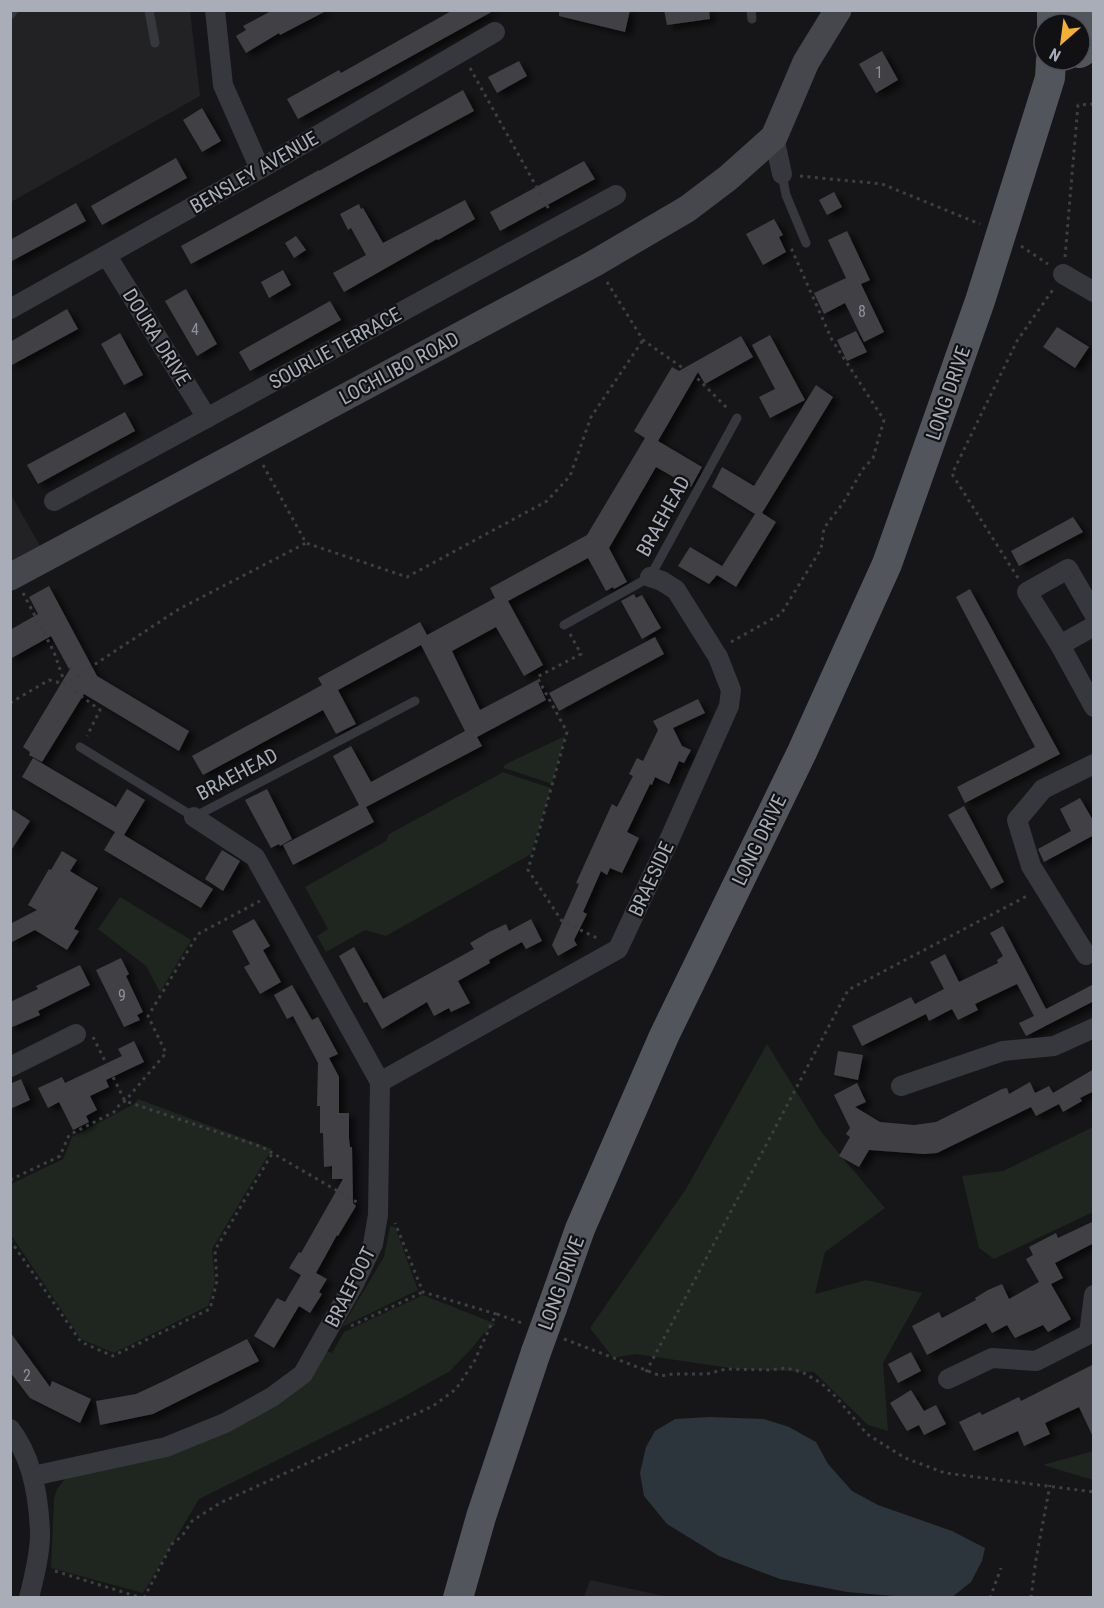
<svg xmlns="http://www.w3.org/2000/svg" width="1104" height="1608" viewBox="0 0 1104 1608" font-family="'Roboto Condensed',sans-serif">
  <defs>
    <filter id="shadow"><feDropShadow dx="6" dy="4" stdDeviation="3" flood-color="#0009"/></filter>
  </defs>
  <rect width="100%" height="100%" fill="#161618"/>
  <g fill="#222225">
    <polygon points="11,11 190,11 200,96 11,202"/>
    <polygon points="10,493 40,546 10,563"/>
    <polygon points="590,1580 668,1597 584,1597"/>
  </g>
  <g fill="#1e261f">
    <polygon points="565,736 552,784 504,768 504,765"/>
    <polygon points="502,772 551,788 531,854 386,936 365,930 326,952 317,936 328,929 305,887 386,841 389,834 500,774"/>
    <polygon points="120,897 191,940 160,992 146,966 98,929"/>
    <polygon points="767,1044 822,1133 885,1208 825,1252 815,1294 866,1280 922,1293 883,1363 888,1431 868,1425 814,1372 737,1369 635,1354 613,1358 590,1328 686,1189"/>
    <polygon points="138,1099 272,1149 212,1249 215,1282 208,1306 114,1353 81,1339 11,1235 11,1184 63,1159 72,1137 134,1104"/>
    <polygon points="1093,1127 1093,1212 994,1259 979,1248 962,1176 1003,1171"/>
    <polygon points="390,1226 395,1227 418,1290 342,1327 384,1257"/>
    <polygon points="423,1295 496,1324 483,1334 473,1347 450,1371 394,1402 199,1499 143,1593 51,1568 54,1499 57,1489 64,1480 82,1472 177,1450 327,1351 332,1353 344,1332"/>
    <polygon points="1093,1451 1093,1480 1043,1465"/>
  </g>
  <polygon fill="#2c353c" points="710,1417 764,1419 789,1427 816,1442 828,1464 852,1491 878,1505 952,1531 985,1548 982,1561 971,1582 951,1598 906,1597 847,1592 780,1579 719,1556 667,1524 644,1496 640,1473 646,1447 655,1431 675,1419"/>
  <g fill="#404145" filter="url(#shadow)">
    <polygon points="273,10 328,10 280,35 279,33 246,53 236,36 246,30 243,26"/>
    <polygon points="453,10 495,10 298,119 287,99 339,70 341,73"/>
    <polygon points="559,10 630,10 625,32 559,16"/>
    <polygon points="664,10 709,10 710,19 667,25"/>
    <polygon points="882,51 898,80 876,93 859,64"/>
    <polygon points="519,61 527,76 497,93 488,77"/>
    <polygon points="463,90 474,111 191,264 181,246 319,170 319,171"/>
    <polygon points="202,108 221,141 202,152 183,120"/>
    <polygon points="176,158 187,178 102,225 91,206"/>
    <polygon points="584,161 595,179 500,231 490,212"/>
    <polygon points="834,192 842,207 827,215 819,200"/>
    <polygon points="465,200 475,219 438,240 437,239 344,292 333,273 366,255 351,228 348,230 340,214 359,204 361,209 363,208 383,243"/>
    <polygon points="76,203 86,221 10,262 10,240"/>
    <polygon points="774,219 783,235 779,237 786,252 763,265 746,234"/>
    <polygon points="847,231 870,280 861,284 884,332 864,342 845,303 824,314 814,293 846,278 828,240"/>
    <polygon points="296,236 306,250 294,258 285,243"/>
    <polygon points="283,270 291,285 269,298 261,282"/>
    <polygon points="186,289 217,344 197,356 165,301"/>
    <polygon points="330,301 341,320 250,371 239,352"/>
    <polygon points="67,309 78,329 10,366 10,342"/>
    <polygon points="1057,327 1089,347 1075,368 1043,347"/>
    <polygon points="856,331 867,352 847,361 837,340"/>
    <polygon points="120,333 143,375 124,385 101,344"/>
    <polygon points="770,335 805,400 770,418 759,397 775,389 752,345"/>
    <polygon points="741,336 753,357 705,384 698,372 658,441 702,467 691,487 656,467 609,548 627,582 614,589 613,587 606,591 588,558 508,601 543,665 524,676 496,627 452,651 480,710 537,680 546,700 477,737 482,746 366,807 374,822 293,865 283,845 359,805 333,756 351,746 371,782 465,731 421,645 338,690 356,724 336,734 323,710 203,775 192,756 322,685 318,678 420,622 427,635 495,598 490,588 587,535 645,438 634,431 672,367 679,371"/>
    <polygon points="816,385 833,397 762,513 776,522 736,587 717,575 709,584 678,566 690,547 722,566 721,568 755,514 712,487 722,467 754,486"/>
    <polygon points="125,412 135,431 38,484 27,465"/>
    <polygon points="1073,517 1083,532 1019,566 1011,551"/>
    <polygon points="49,586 97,676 189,731 179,751 84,694 42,762 29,755 30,752 23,747 71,667 69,669 51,636 10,659 10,630 38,614 29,597"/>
    <polygon points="970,589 1060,754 965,803 957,787 1035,747 956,597"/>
    <polygon points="634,594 636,598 642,595 661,628 642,639 621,601"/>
    <polygon points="655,637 664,654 559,711 549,693"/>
    <polygon points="698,699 705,713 673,728 682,746 691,750 684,763 679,761 669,784 655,777 652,785 650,784 627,832 639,838 622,873 610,868 607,875 601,871 583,912 587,914 574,940 577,945 558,956 552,945 579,884 576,883 612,804 617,807 633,776 629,774 637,758 643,761 658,730 653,721"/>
    <polygon points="33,758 116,807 127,789 145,800 124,835 213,889 201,908 104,850 115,832 22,777"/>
    <polygon points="267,789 292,839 280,846 279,844 271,848 245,800"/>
    <polygon points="1080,798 1094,822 1094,835 1044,862 1038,849 1071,831 1060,809"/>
    <polygon points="964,806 1004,882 991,889 948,815"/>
    <polygon points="10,808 30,821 10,852"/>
    <polygon points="222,850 240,861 223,891 205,879"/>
    <polygon points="62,851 77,860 70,871 98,888 74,929 79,931 67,950 35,930 10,943 10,924 37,910 28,905 49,869 51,870"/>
    <polygon points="254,919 270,946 263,950 281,982 260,994 244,967 250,964 232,931"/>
    <polygon points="531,919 542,941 526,949 522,942 489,960 490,963 458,981 470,1003 451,1012 449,1008 434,1016 427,1002 382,1029 367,1002 364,1003 339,956 354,947 383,999 474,949 470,943 489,932 506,924 509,931"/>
    <polygon points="1003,926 1046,1009 1094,984 1094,1001 1026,1036 1019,1023 1034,1016 1017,984 975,1004 978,1010 958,1020 952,1009 929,1021 926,1014 862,1046 852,1026 911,997 915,1004 944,989 930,962 945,954 959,982 998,963 997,960 1003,956 990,933"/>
    <polygon points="121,958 129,974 126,976 143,1012 137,1015 140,1020 124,1027 96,970"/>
    <polygon points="80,965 90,985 38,1011 40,1015 10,1028 10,1002 38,989 36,986"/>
    <polygon points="292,985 312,1020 318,1017 338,1054 329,1058 339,1077 339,1113 349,1113 349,1139 350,1147 352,1147 353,1203 356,1206 338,1236 337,1235 316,1273 327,1279 319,1292 322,1294 310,1313 299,1306 274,1348 254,1336 277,1298 285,1302 301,1275 289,1268 299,1252 301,1253 343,1179 332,1179 332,1166 324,1167 323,1133 320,1133 320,1106 317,1106 318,1063 293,1016 287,1019 274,995"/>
    <polygon points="134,1041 144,1062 106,1080 109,1087 90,1096 97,1110 86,1116 89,1122 73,1130 59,1102 48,1108 38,1088 62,1077 65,1083 122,1056 118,1049"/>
    <polygon points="838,1051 863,1055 858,1080 834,1075"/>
    <polygon points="1094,1069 1094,1091 1080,1098 1082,1101 1063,1112 1056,1098 1059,1104 1036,1116 1031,1107 937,1153 924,1154 869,1150 859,1167 839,1156 850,1137 846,1134 850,1128 834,1095 857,1083 866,1102 855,1107 880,1122 914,1125 936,1122 1002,1089 1007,1088 1009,1094 1030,1082 1035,1093 1049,1086 1053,1093"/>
    <polygon points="21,1079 30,1100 10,1109 10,1084"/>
    <polygon points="1094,1221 1094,1243 1055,1263 1063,1278 1051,1284 1071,1319 1048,1332 1043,1325 1015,1338 1007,1325 992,1333 986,1323 927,1355 912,1326 939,1312 942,1318 976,1300 975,1298 988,1290 1002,1284 1009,1299 1039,1282 1026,1259 1033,1255 1029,1247 1056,1233 1058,1238"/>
    <polygon points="10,1332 50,1387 52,1381 91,1399 80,1423 30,1398 10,1372"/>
    <polygon points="247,1339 259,1361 153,1414 100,1425 96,1401 136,1394 166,1380"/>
    <polygon points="911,1352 921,1371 898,1383 888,1364"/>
    <polygon points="1094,1364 1094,1439 1079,1407 1045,1423 1050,1434 1024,1446 1018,1431 974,1451 959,1422 980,1412 982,1415 1019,1397 1021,1401"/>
    <polygon points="911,1390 924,1411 936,1405 946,1424 924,1435 919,1425 907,1431 890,1403"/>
  </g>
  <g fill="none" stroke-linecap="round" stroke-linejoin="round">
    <g stroke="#3d3f44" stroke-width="3" stroke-dasharray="3 4.5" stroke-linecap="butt">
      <polyline points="470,68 550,211"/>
      <polyline points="800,176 882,184 980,224"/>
      <polyline points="1021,246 1048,264"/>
      <polyline points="1065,257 1078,105 1094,104"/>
      <polyline points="607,282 643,340 697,378 729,410"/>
      <polyline points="263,465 306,543 407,577 547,501 570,476 591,417 643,340"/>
      <polyline points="1018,578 952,474 1017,341 1054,288"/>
      <polyline points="23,593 54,652 65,684 100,710 87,736"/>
      <polyline points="570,634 581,654 537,677 567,732 528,870 562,921 599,939"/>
      <polyline points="731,642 781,614 821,549 824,528 843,503 863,469 873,458 884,420 832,340 792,250 794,249"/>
      <polyline points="10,703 49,680 65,684 179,609 306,543"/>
      <polyline points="93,1037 125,1101 262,1147 360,1204"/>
      <polyline points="10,1180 60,1156 69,1135 114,1112 120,1104 125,1101 166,1053 148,1016 198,934 260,901"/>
      <polyline points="10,1240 81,1342 113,1356 210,1309 217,1281 215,1250 273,1152"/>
      <polyline points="497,1314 522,1323"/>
      <polyline points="351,1326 423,1292"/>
      <polyline points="564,1339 661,1376 673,1374 707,1374 726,1369 769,1370 786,1368 802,1372 821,1383 836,1397 867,1434 905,1458 945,1473 1094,1492"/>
      <polyline points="646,1372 848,990 1029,895"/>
      <polyline points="55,1571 142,1598"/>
      <polyline points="144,1598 172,1544 182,1536 192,1521 220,1503 433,1406 456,1389 474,1362 496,1314 423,1292 395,1223"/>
      <polyline points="990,1598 1001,1568"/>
      <polyline points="1031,1598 1036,1559 1050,1485"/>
    </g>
    <g stroke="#37383d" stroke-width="9">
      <polyline points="149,10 155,43"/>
      <polyline points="751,10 752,19"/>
      <polyline points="10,15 14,10"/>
      <polyline points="782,174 786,195 806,243"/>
      <polyline points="564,625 650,577 737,418"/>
      <polyline points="80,747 194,817 415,701"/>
    </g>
    <g stroke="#37383d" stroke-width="20">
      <polyline points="215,10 223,85 260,169"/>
      <polyline points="774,137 782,174"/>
      <polyline points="107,256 207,418"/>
      <polyline points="1063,274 1094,292"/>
      <polyline points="10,309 260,169 495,32"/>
      <polyline points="54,501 616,195"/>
      <polyline points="1094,614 1068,569 1027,592 1060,645 1094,707"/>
      <polyline points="1060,645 1094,626"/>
      <polyline points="1086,955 1031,866 1017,820 1043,789 1094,764"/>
      <polyline points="10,1067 76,1034"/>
      <polyline points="380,1082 618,949 670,838 729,706 731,690 718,657 676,590 662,581 650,577"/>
      <polyline points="901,1086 1003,1051 1054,1046 1094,1028"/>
      <polyline points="1089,1334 1094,1295"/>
      <polyline points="948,1379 992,1358 1036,1361 1089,1334"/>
      <path d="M10,1429C32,1457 39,1499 40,1534C40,1555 34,1577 29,1598"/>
      <polyline points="33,1476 166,1447 225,1423 272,1397 303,1374 355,1282 373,1244 378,1215 380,1082 255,857 194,817"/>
    </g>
    <polyline stroke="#45474d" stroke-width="27" points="10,577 595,263 687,209 728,178 774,137 806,62 838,10"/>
    <g stroke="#53555c" stroke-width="30">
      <polyline points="1052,10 1052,24"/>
      <polyline points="1075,10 1094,22"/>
      <polyline points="1080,53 1094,44"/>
      <polyline points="552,1308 580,1229 664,1036 802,752 887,564 980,301 1050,78 1051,60"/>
      <polyline points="458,1598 481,1517 536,1352"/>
    </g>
    <polyline stroke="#53555c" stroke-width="30" points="536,1352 552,1308"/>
  </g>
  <g text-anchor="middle" stroke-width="4.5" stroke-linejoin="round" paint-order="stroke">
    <g font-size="16" fill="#8e929b">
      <text x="879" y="78">1</text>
      <text x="862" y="317">8</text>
      <text x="195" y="335">4</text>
      <text x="122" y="1001">9</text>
      <text x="27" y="1381">2</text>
    </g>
    <g font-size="20" fill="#a8adb8" stroke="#111113">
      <text transform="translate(254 172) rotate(-30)" y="7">BENSLEY AVENUE</text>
      <text transform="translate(157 337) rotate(58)" y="7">DOURA DRIVE</text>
      <text transform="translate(335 348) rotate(-29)" y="7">SOURLIE TERRACE</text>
      <text transform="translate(399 368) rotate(-28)" y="7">LOCHLIBO ROAD</text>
      <text transform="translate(948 393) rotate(-71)" y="7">LONG DRIVE</text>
      <text transform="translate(663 516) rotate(-61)" y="7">BRAEHEAD</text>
      <text transform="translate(237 774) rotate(-28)" y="7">BRAEHEAD</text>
      <text transform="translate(759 840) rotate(-64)" y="7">LONG DRIVE</text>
      <text transform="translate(651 879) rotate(-65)" y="7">BRAESIDE</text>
      <text transform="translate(561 1283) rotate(-70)" y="7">LONG DRIVE</text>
      <text transform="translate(350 1287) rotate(-63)" y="7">BRAEFOOT</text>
    </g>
  </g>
  <rect width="1104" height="1608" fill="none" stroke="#a8adb8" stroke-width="24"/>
  <g transform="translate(1062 42) rotate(208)"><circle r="28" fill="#111113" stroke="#4d4f55" stroke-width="1.5"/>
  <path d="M0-4.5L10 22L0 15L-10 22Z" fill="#f2b134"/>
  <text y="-9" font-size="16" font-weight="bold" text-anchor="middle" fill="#a8adb8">N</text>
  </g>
</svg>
